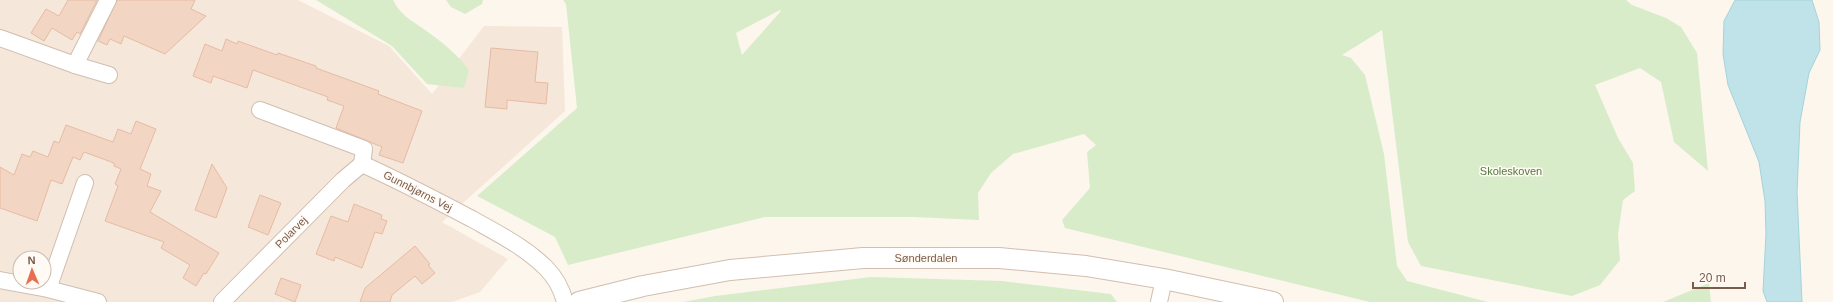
<svg xmlns="http://www.w3.org/2000/svg" width="1833" height="302" viewBox="0 0 1833 302" font-family="Arial,sans-serif">
  <rect width="100%" height="100%" fill="#fdf6ec"/>
  <path fill="#f5e8da" fill-rule="evenodd" d="M0,0H298L389,46L432,94L484,26L562,27L565,111L442,222L508,259L480,292L452,302H0ZM20,258H44V282H20Z"/>
  <g fill="#d8ecc9" fill-rule="evenodd">
    <path d="M316,0H393C402,17 410,19 425,30C441,41 457,54 469,70L464,88L427,84L392,46Z"/>
    <polygon points="446,0 483,0 482,4 465,14 451,7"/>
    <path d="M563,0H1626L1632,5L1666,18L1681,27L1697,53L1708,171L1674,142L1661,82L1640,68L1595,85L1618,138L1633,163L1635,191L1623,200L1618,234L1620,260L1600,285L1572,296L1421,266L1408,242L1382,30L1342,55L1351,58L1365,75L1384,154L1397,266L1407,281L1488,302H1370L1065,228L1062,220L1090,188L1087,152L1096,145L1084,134L1013,154L991,173L978,193L979,220L914,217H765L568,265L555,237L477,196L577,108L566,4ZM780,10L781,11L742,55L736,33Z"/>
    <polygon points="871,277 1002,281 1111,294 1117,302 683,302 715,296"/>
    <polygon points="1709,283 1711,302 1663,302"/>
  </g>
  <polygon fill="#bfe3e8" stroke="#a5d3da" points="1735,0 1812,0 1819,22 1820,50 1809,73 1800,122 1797,192 1802,302 1767,302 1763,291 1766,234 1765,201 1759,162 1728,85 1723,54 1724,21"/>
  <g fill="#f3d5c3" stroke="#e6bba3">
    <polygon points="68,0 97,0 80,34 77,32 72,40 52,28 44,41 31,33 46,9 59,16"/>
    <polygon points="117,0 195,0 191,9 206,16 165,54 124,36 121,44 110,39 107,45 98,41"/>
    <polygon points="226,39 237,44 238,41 277,55 278,53 316,66 316,68 379,91 378,94 422,111 403,163 379,155 382,147 336,128 344,106 327,100 328,97 253,70 247,88 213,76 211,83 193,76 205,44 222,51"/>
    <polygon points="491,48 538,52 535,82 548,83 546,104 507,100 507,109 485,107"/>
    <polygon points="136,121 156,129 140,169 151,174 147,186 161,191 150,212 219,253 206,274 204,273 196,286 183,278 190,265 161,248 164,242 105,221 118,186 115,184 121,169 114,166 114,163 84,152 80,160 73,157 62,184 51,180 37,221 0,208 0,167 14,175 22,154 30,157 33,151 48,157 54,141 59,143 66,125 113,142 118,129 131,134"/>
    <polygon points="212,164 227,188 216,218 195,210"/>
    <polygon points="260,195 281,203 268,235 248,227"/>
    <polygon points="354,204 382,215 381,219 387,221 382,234 375,232 362,268 335,257 334,261 316,254 331,216 348,222"/>
    <polygon points="415,246 430,264 428,265 435,273 422,284 415,276 392,295 390,302 360,302 365,288"/>
    <polygon points="281,278 301,285 295,302 275,294"/>
  </g>
  <g fill="none" stroke-linecap="round" stroke-linejoin="round">
    <defs>
      <g id="minor">
        <polyline points="0,38 75,65 109,75"/>
        <polyline points="75,65 108,0"/>
        <polyline points="260,110 364,149 362,164"/>
        <path d="M362,164C400,181 436,200 472,219C497,233 525,247 546,268C555,277 562,290 565,302"/>
        <polyline points="0,280 48,289 98,302"/>
        <polyline points="48,289 85,183"/>
        <polyline points="222,302 343,180 362,164"/>
        <polyline points="1159,302 1164,279"/>
      </g>
      <polyline id="tertiary" points="579,302 643,286 730,270 863,258 999,258 1086,266 1164,279 1273,302"/>
    </defs>
    <use href="#minor" stroke="#d1beb0" stroke-width="18"/>
    <use href="#tertiary" stroke="#d1beb0" stroke-width="22"/>
    <use href="#minor" stroke="#fff" stroke-width="16"/>
    <use href="#tertiary" stroke="#fff" stroke-width="20"/>
  </g>
  <g text-anchor="middle" stroke-width="3" stroke-linejoin="round" paint-order="stroke">
    <g font-size="11" fill="#537a41" stroke="#fffaf3">
      <text x="1511" y="175">Skoleskoven</text>
    </g>
    <g font-size="11" fill="#7a5c4d" stroke="#fffaf3">
      <text transform="translate(418 191) rotate(27)" y="4">Gunnbjørns Vej</text>
      <text transform="translate(291 232) rotate(-45)" y="4">Polarvej</text>
      <text x="926" y="262">Sønderdalen</text>
    </g>
  </g>
  <g transform="translate(32 270) rotate(358)"><circle r="19" fill="#fffaf3" stroke="#cabbb1"/>
  <path d="M0-3L7 15L0 10L-7 15Z" fill="#e76f51"/>
  <text y="-6" font-size="11" font-weight="bold" text-anchor="middle" fill="#7a5c4d">N</text>
  </g>
  <path d="M1693 282v6h52v-6" fill="none" stroke="#7a5c4d" stroke-width="2"/>
  <text x="1699" y="282" font-size="12" fill="#7a5c4d" stroke="#fffaf3" stroke-width="3" paint-order="stroke">20 m</text>
</svg>
